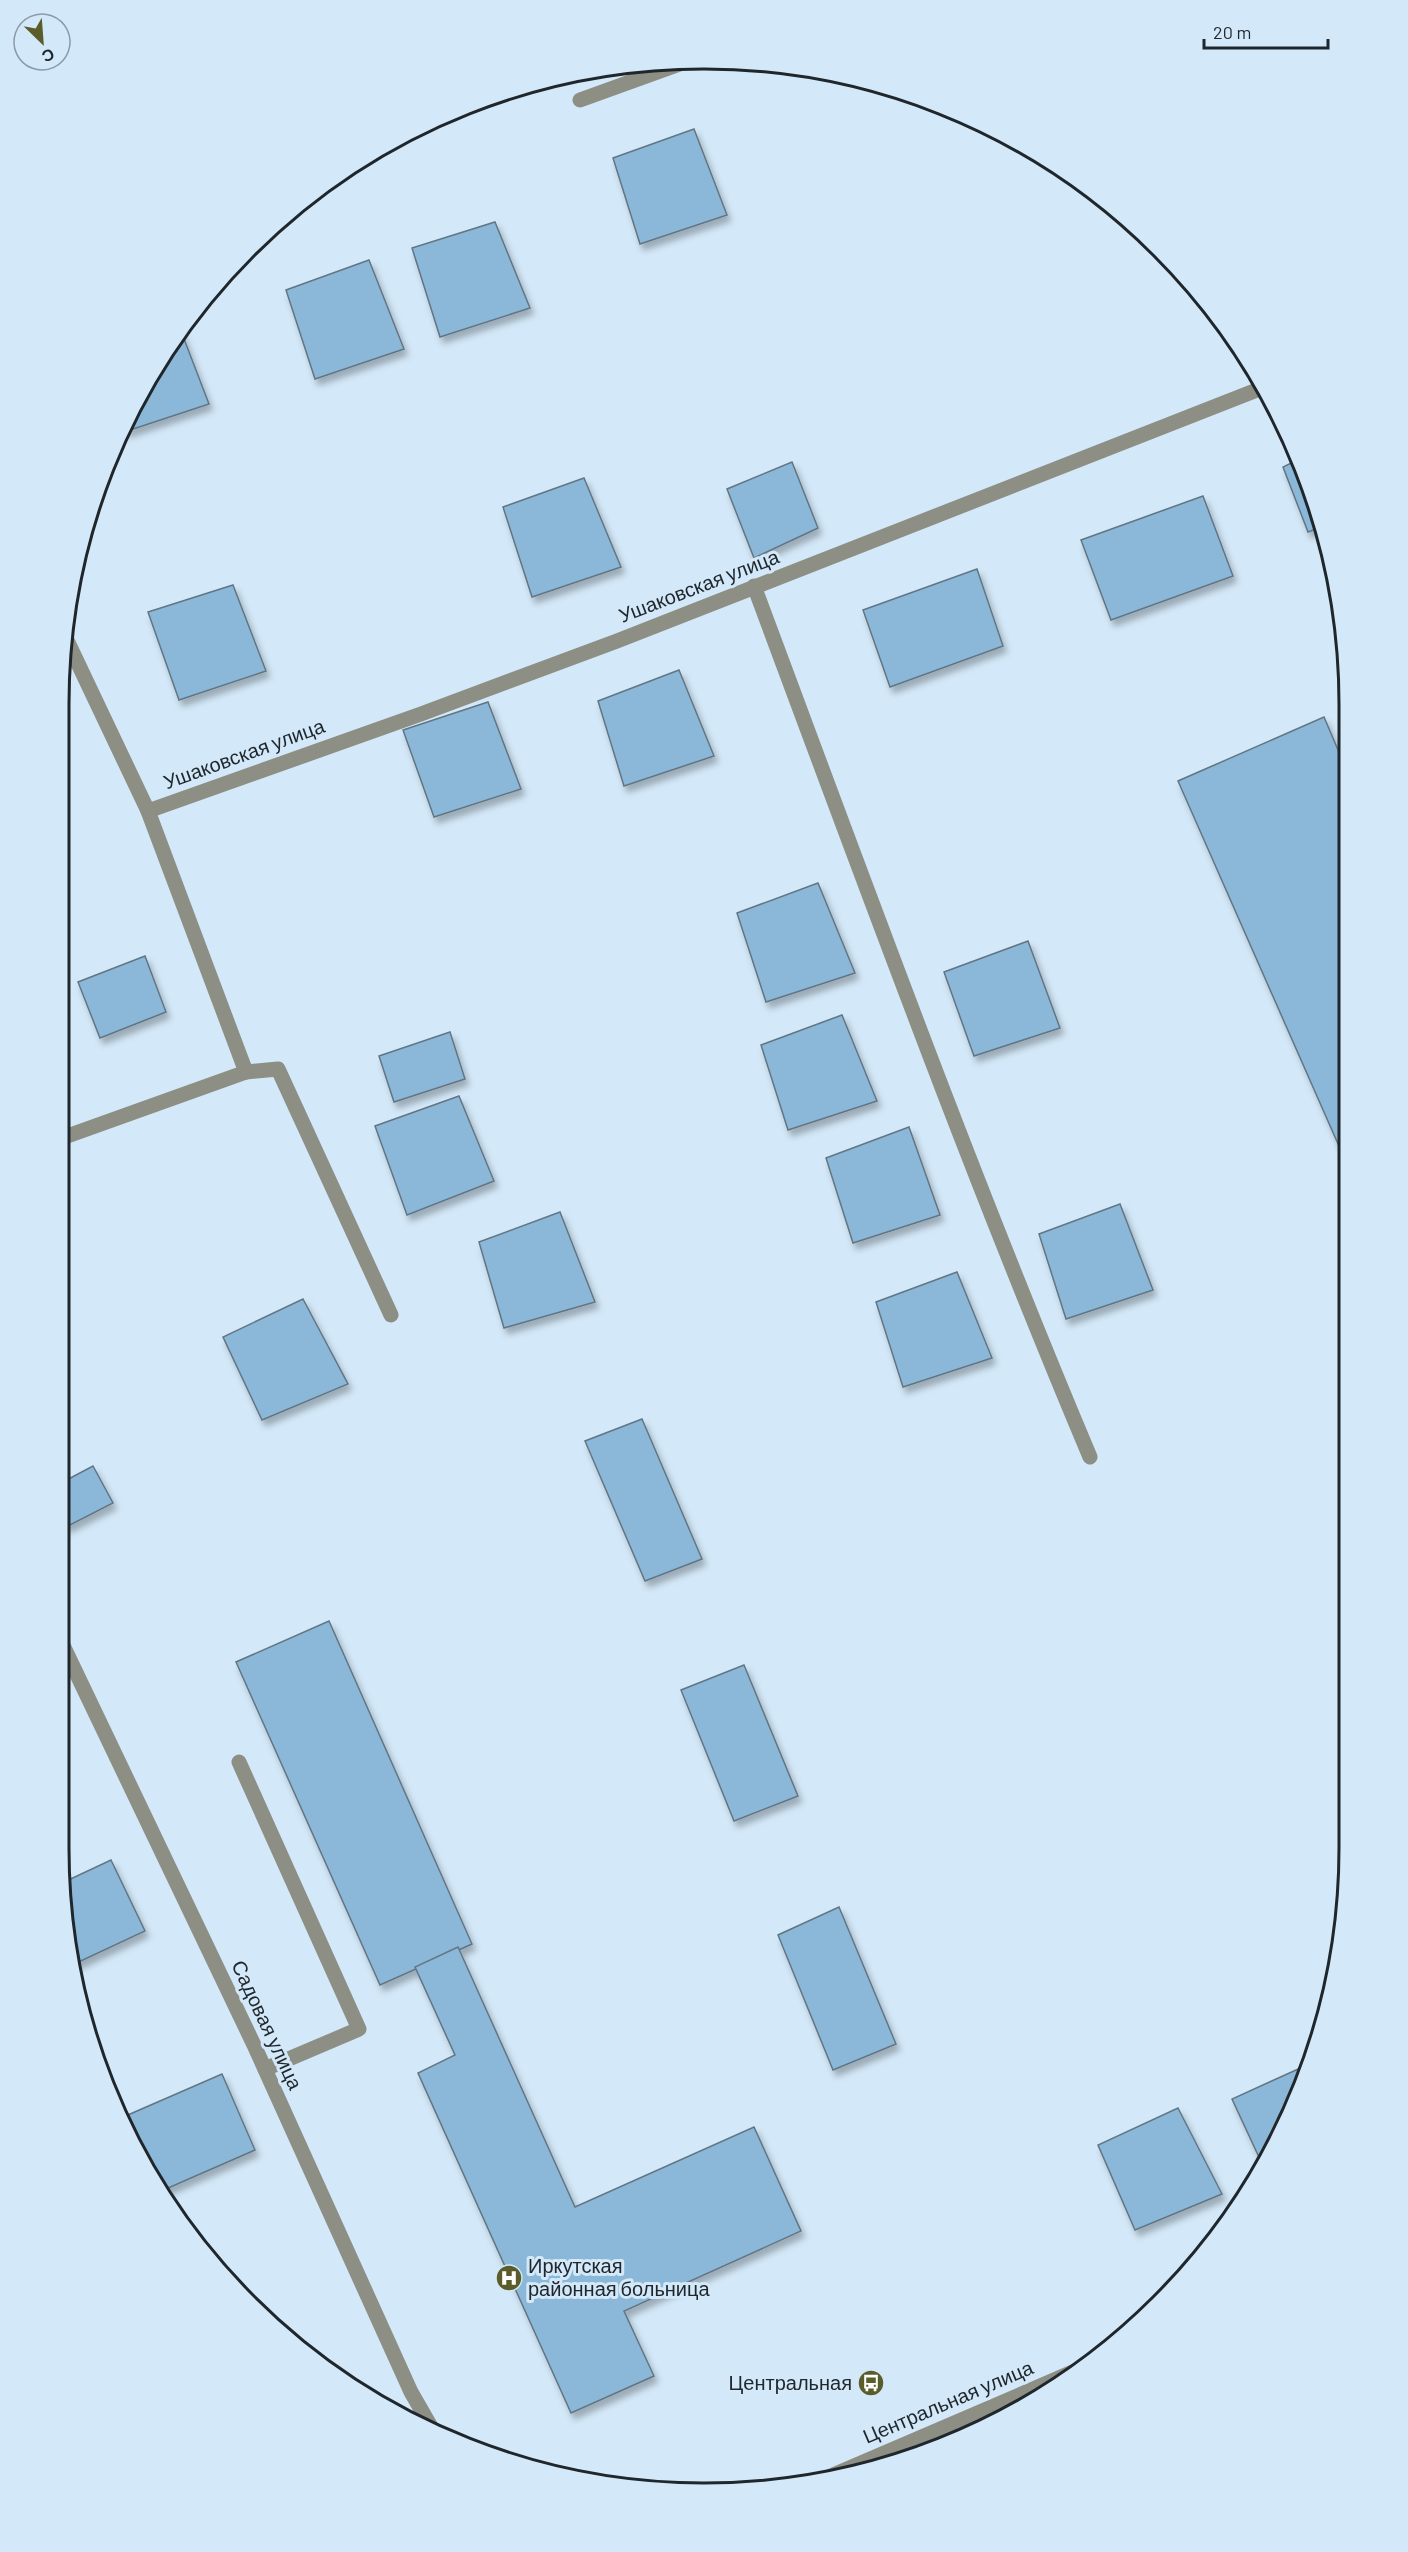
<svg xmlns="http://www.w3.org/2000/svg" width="1408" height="2552" viewBox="0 0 1408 2552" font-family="Barlow,sans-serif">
  <defs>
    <filter id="shadow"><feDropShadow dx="3.5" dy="6" stdDeviation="3" flood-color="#0004"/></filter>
  </defs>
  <rect width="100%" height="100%" fill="#d3e8f8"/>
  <g fill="#8bb8d9" stroke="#627583" stroke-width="1.5" filter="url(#shadow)">
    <polygon points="694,129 727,215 640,244 613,158"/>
    <polygon points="495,222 530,308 440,337 412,248"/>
    <polygon points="369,260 404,349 315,379 286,290"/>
    <polygon points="181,331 209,404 124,432 145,382"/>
    <polygon points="1297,460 1315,496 1322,527 1308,532 1283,467"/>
    <polygon points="792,462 818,528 754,558 727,489"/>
    <polygon points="584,478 621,567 532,597 503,507"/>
    <polygon points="1203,496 1233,576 1111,620 1081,540"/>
    <polygon points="977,569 1003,646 890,687 863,610"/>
    <polygon points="233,585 266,671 179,700 148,612"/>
    <polygon points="679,670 714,756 624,786 598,701"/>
    <polygon points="488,702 521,789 434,817 403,730"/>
    <polygon points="1324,717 1344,764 1346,1162 1178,781"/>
    <polygon points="818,883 855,973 766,1002 737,913"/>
    <polygon points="1028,941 1060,1028 974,1056 944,972"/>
    <polygon points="145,956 166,1012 100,1038 78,982"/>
    <polygon points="842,1015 877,1101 788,1130 761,1045"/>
    <polygon points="450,1032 465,1079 394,1102 379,1056"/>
    <polygon points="459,1096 494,1181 407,1215 375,1126"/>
    <polygon points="909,1127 940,1215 853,1243 826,1158"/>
    <polygon points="1120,1204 1153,1290 1066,1319 1039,1234"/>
    <polygon points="560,1212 595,1302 504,1328 479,1242"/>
    <polygon points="957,1272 992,1358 903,1387 876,1302"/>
    <polygon points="303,1299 348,1384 262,1420 223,1337"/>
    <polygon points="642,1419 702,1559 645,1581 585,1441"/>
    <polygon points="93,1466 113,1503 66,1527 59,1514 59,1484"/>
    <polygon points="329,1621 472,1944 380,1985 236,1662"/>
    <polygon points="744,1665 798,1796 734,1821 681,1690"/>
    <polygon points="111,1860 145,1931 70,1966 62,1883"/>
    <polygon points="839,1907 896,2044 833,2070 778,1935"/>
    <polygon points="458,1947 575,2207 754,2127 801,2231 624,2311 654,2376 571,2413 418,2073 455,2055 415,1967"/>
    <polygon points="1307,2065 1264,2168 1232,2099"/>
    <polygon points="222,2074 255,2150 159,2192 145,2170 121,2118"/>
    <polygon points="1178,2108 1222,2194 1135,2230 1098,2145"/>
    <polygon points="331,2364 338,2379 323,2368"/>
  </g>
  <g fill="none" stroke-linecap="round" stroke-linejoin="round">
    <polyline stroke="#8d8e84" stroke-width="15" points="246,1072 278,1069 391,1315"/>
    <g stroke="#8d8e84" stroke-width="15">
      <polyline points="580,100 688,61"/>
      <path d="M754,586C863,878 969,1170 1090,1457"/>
      <polyline points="148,811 421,714 617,641 1262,388"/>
      <polyline points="59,1139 246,1072 148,811 64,634"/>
      <polyline points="59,1637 254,2045 411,2392 434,2432"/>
      <polyline points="239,1762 359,2029 265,2069"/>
    </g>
    <polyline stroke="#8d8e84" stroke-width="15" points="824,2479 1089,2365"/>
  </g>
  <defs>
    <symbol id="hospital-disc" viewBox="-11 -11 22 22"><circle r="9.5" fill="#5a5c2a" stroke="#d3e8f8"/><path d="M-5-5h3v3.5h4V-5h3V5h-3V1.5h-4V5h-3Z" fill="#fff"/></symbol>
    <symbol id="bus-disc" viewBox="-11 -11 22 22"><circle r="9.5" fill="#5a5c2a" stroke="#d3e8f8"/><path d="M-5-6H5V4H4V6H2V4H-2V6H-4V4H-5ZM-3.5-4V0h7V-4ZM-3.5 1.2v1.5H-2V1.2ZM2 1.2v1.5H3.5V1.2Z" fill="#fff"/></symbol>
  </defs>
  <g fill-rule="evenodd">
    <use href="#hospital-disc" x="494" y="2263" width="30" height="30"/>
    <use href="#bus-disc" x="856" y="2368" width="30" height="30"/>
  </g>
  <g text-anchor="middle" stroke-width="6" stroke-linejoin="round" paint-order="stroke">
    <g font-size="20" fill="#1f262c" stroke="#d3e8f8">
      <text transform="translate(699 586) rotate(-21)" y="7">Ушаковская улица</text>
      <text transform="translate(244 754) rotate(-20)" y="7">Ушаковская улица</text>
      <text transform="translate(267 2025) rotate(65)" y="7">Садовая улица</text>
      <text transform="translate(948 2402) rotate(-23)" y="7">Центральная улица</text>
    </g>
    <g font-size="20" fill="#1f262c" stroke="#d3e8f8" text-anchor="start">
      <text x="528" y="2273">Иркутская<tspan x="528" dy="23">районная больница</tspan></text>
      <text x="852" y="2390" text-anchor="end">Центральная</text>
    </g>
  </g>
  <path d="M0 0H1408V2552H0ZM704 69H704A635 635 0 0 1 1339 704V1848A635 635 0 0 1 704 2483H704A635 635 0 0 1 69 1848V704A635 635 0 0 1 704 69Z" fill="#d3e8f8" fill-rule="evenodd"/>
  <path fill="none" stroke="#1f262c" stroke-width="3" d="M704 69H704A635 635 0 0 1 1339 704V1848A635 635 0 0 1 704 2483H704A635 635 0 0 1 69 1848V704A635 635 0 0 1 704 69Z"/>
  <g transform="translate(42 42) rotate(155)"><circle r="28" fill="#d3e8f8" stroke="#8b9aa6" stroke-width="1.5"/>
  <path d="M0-4.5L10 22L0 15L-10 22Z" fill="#5a5c2a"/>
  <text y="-9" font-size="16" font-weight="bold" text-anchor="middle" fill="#1f262c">С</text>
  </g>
  <path d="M1204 39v9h124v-9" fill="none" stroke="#1f262c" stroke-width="3"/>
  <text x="1213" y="39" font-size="18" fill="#1f262c" stroke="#d3e8f8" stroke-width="4.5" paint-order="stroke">20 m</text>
</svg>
